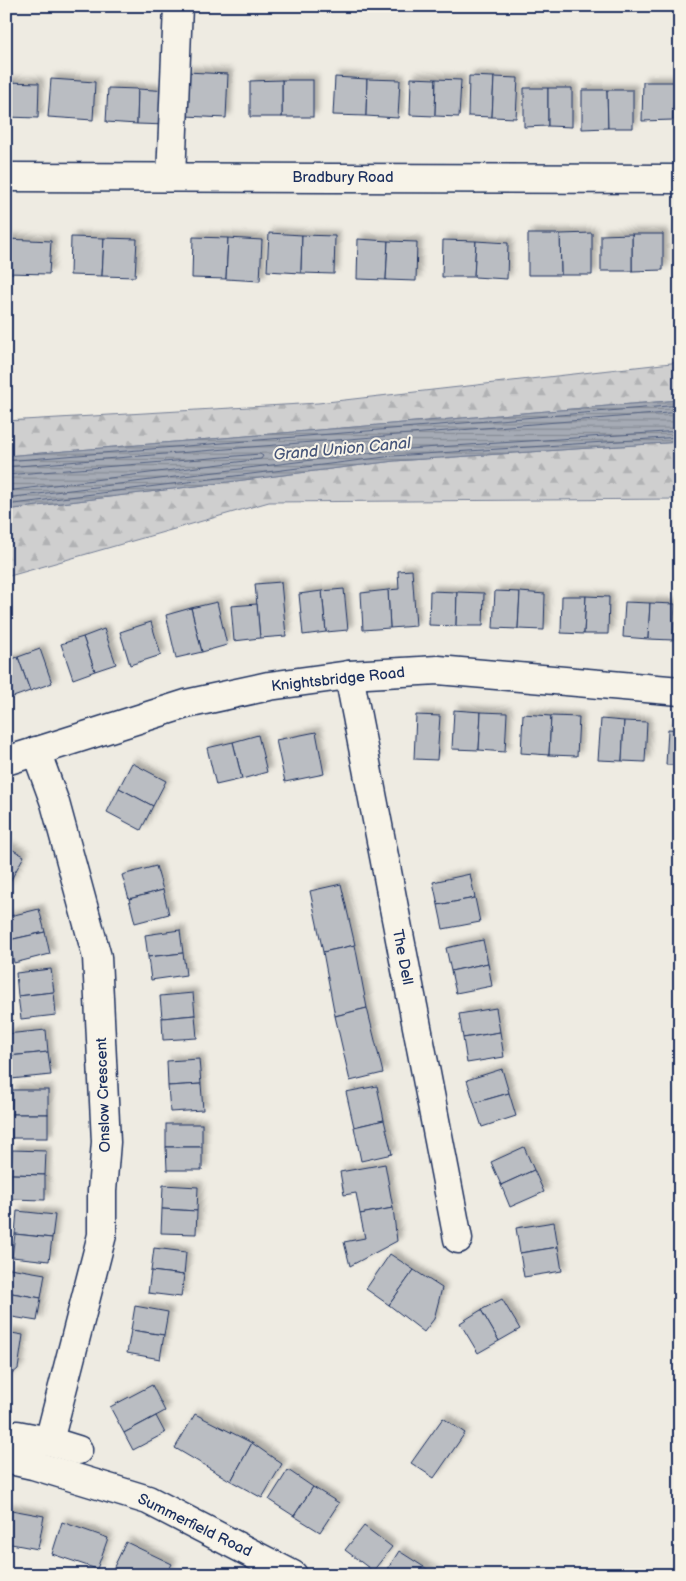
<svg xmlns="http://www.w3.org/2000/svg" width="686" height="1581" viewBox="0 0 686 1581" font-family="'Balsamiq Sans',sans-serif">
  <defs>
    <pattern id="forest-firs" width="22" height="20" patternUnits="userSpaceOnUse" patternTransform="scale(1.25)"><rect width="22" height="20" fill="#cfcfcf"/><path d="M5 1l3.5 6h-7zM16 11l3.5 6h-7z" fill="#b1b2b4"/></pattern>
    <pattern id="water-rules" width="6" height="5" patternUnits="userSpaceOnUse" patternTransform="scale(1.25)"><rect width="6" height="5" fill="#a6abb5"/><path d="M0 2.5h6" fill="none" stroke="#868c96"/></pattern>
    <filter id="shadow"><feDropShadow dx="4.5" dy="-4.5" stdDeviation="2.5" flood-color="#0004"/></filter>
  </defs>
  <rect width="100%" height="100%" fill="#eeebe2"/>
  <filter id="ink" filterUnits="userSpaceOnUse"><feTurbulence type="fractalNoise" baseFrequency=".02" numOctaves="2"/><feDisplacementMap in="SourceGraphic" scale="10" xChannelSelector="R" yChannelSelector="G"/><feConvolveMatrix kernelMatrix="1 2 1 2 8 2 1 2 1" color-interpolation-filters="sRGB"/></filter>
  <g filter="url(#ink)">
    <g fill="url(#forest-firs)" stroke="#757f96">
      <polygon points="680,362 680,400 6,456 6,421 318,403"/>
      <polygon points="680,442 680,499 269,502 6,577 6,510 394,461"/>
    </g>
    <polygon fill="url(#water-rules)" stroke="#6e7992" points="680,400 680,442 394,461 6,510 6,456"/>
    <g fill="none" stroke-linecap="round" stroke-linejoin="round">
      <g stroke="#536181" stroke-width="1">
        <polyline points="6,461 680,405"/>
        <polyline points="6,467 680,412"/>
        <polyline points="6,475 260,454 263,456 261,459 6,491"/>
        <polyline points="6,498 393,450 680,431"/>
        <polyline points="6,505 393,456 680,437"/>
      </g>
    </g>
    <g fill="#babdc2" stroke="#1b2f5e" filter="url(#shadow)">
      <polygon points="186,72 228,74 226,118 185,116"/>
      <polygon points="469,76 494,77 492,117 468,116"/>
      <polygon points="335,77 367,79 366,116 333,115"/>
      <polygon points="494,77 518,78 516,118 492,117"/>
      <polygon points="411,78 436,79 435,116 410,115"/>
      <polygon points="51,79 95,82 93,120 48,117"/>
      <polygon points="367,79 400,80 398,118 366,116"/>
      <polygon points="436,79 461,80 459,117 435,116"/>
      <rect x="282" y="80" width="31" height="37"/>
      <polygon points="282,80 282,117 250,117 250,81"/>
      <polygon points="6,82 39,83 38,118 6,117"/>
      <polygon points="643,82 674,82 673,120 642,121"/>
      <polygon points="674,82 680,82 680,120 673,120"/>
      <polygon points="108,88 138,89 137,124 106,122"/>
      <polygon points="524,88 548,88 548,126 524,127"/>
      <polygon points="548,88 572,88 572,127 548,126"/>
      <polygon points="138,89 169,91 167,125 137,124"/>
      <polygon points="582,90 607,90 608,128 582,129"/>
      <polygon points="607,90 633,90 633,128 608,128"/>
      <polygon points="269,233 302,235 301,273 267,271"/>
      <polygon points="592,233 592,275 561,275 560,234"/>
      <polygon points="528,234 560,234 561,275 528,275"/>
      <polygon points="632,234 663,234 663,270 632,271"/>
      <polygon points="632,234 632,271 601,271 601,235"/>
      <polygon points="302,235 335,236 334,274 301,273"/>
      <polygon points="71,237 104,238 102,276 70,275"/>
      <polygon points="193,237 228,238 226,279 192,278"/>
      <polygon points="104,238 137,239 135,277 102,276"/>
      <polygon points="228,238 262,240 260,281 226,279"/>
      <polygon points="7,239 51,241 49,274 6,273"/>
      <polygon points="358,239 388,241 386,280 357,279"/>
      <polygon points="443,240 476,241 474,277 442,277"/>
      <polygon points="388,241 417,242 416,281 386,280"/>
      <polygon points="476,241 508,243 507,279 474,277"/>
      <polygon points="412,570 416,626 390,628 388,590 399,589 398,571"/>
      <polygon points="281,582 286,636 260,638 255,584"/>
      <polygon points="344,589 348,630 326,632 322,591"/>
      <polygon points="388,590 390,628 363,630 361,593"/>
      <polygon points="322,591 326,632 303,635 299,594"/>
      <polygon points="430,591 457,592 456,626 429,625"/>
      <polygon points="495,591 520,592 518,629 493,628"/>
      <polygon points="457,592 484,593 483,626 456,626"/>
      <polygon points="520,592 545,594 544,630 518,629"/>
      <polygon points="562,596 586,596 584,634 561,633"/>
      <polygon points="586,596 609,597 608,634 584,634"/>
      <polygon points="217,602 227,645 202,652 191,608"/>
      <polygon points="625,602 650,603 648,639 623,637"/>
      <polygon points="650,603 675,604 673,640 648,639"/>
      <polygon points="257,604 260,638 234,641 231,606"/>
      <polygon points="191,608 202,652 176,658 166,615"/>
      <polygon points="151,622 161,655 130,665 120,632"/>
      <polygon points="104,629 116,664 95,671 83,637"/>
      <polygon points="83,637 95,671 73,679 61,644"/>
      <polygon points="40,649 52,683 30,691 18,657"/>
      <polygon points="18,657 30,691 8,699 6,661"/>
      <polygon points="454,710 481,712 479,750 452,749"/>
      <polygon points="481,712 507,713 505,752 479,750"/>
      <polygon points="523,714 551,716 549,755 521,753"/>
      <polygon points="416,715 440,716 437,760 414,759"/>
      <polygon points="551,716 579,717 577,756 549,755"/>
      <polygon points="601,719 624,721 622,761 598,760"/>
      <polygon points="624,721 647,722 645,762 622,761"/>
      <polygon points="668,729 680,730 680,765 666,765"/>
      <polygon points="316,732 324,774 285,782 276,740"/>
      <polygon points="258,735 267,772 242,779 233,742"/>
      <polygon points="233,742 242,779 216,785 207,748"/>
      <polygon points="132,763 166,781 153,806 119,788"/>
      <polygon points="119,788 153,806 141,830 107,812"/>
      <polygon points="6,846 24,856 7,887 6,886"/>
      <polygon points="156,866 163,890 129,899 122,875"/>
      <polygon points="470,874 475,898 438,905 433,882"/>
      <polygon points="341,884 355,945 323,952 310,891"/>
      <polygon points="163,890 169,914 135,923 129,899"/>
      <polygon points="475,898 480,922 443,929 438,905"/>
      <polygon points="39,909 45,932 9,940 6,917"/>
      <polygon points="180,930 183,953 148,957 145,935"/>
      <polygon points="45,932 50,954 14,963 9,940"/>
      <polygon points="483,940 488,963 451,971 446,948"/>
      <polygon points="355,945 367,1008 335,1016 323,952"/>
      <polygon points="183,953 186,975 151,980 148,957"/>
      <polygon points="488,963 492,986 456,993 451,971"/>
      <polygon points="51,969 54,992 18,996 16,973"/>
      <polygon points="54,992 56,1015 21,1019 18,996"/>
      <polygon points="193,993 195,1015 162,1018 160,996"/>
      <polygon points="367,1008 383,1073 350,1081 335,1016"/>
      <polygon points="496,1008 500,1032 463,1038 459,1014"/>
      <polygon points="195,1015 197,1038 163,1040 162,1018"/>
      <polygon points="46,1030 48,1052 9,1056 6,1034"/>
      <polygon points="500,1032 504,1057 467,1063 463,1038"/>
      <polygon points="48,1052 51,1075 11,1079 9,1056"/>
      <polygon points="199,1059 201,1084 168,1086 167,1061"/>
      <polygon points="502,1069 509,1093 474,1103 467,1080"/>
      <polygon points="201,1084 203,1110 170,1112 168,1086"/>
      <polygon points="377,1086 384,1120 354,1127 346,1092"/>
      <rect x="12" y="1090" width="36" height="24"/>
      <polygon points="509,1093 516,1116 482,1127 474,1103"/>
      <rect x="12" y="1114" width="36" height="24"/>
      <polygon points="384,1120 392,1154 361,1161 354,1127"/>
      <rect x="166" y="1124" width="36" height="23"/>
      <polygon points="166,1147 202,1147 202,1170 167,1170"/>
      <polygon points="524,1147 534,1170 501,1185 491,1162"/>
      <polygon points="12,1150 46,1151 45,1175 11,1174"/>
      <polygon points="385,1164 393,1208 360,1214 356,1193 344,1195 340,1172"/>
      <polygon points="534,1170 544,1192 510,1207 501,1185"/>
      <polygon points="11,1174 45,1175 45,1200 10,1199"/>
      <polygon points="163,1185 198,1187 197,1211 162,1209"/>
      <polygon points="393,1208 397,1241 350,1266 344,1242 365,1238 360,1214"/>
      <polygon points="162,1209 197,1211 196,1234 161,1233"/>
      <polygon points="17,1211 55,1215 52,1238 15,1234"/>
      <polygon points="554,1222 558,1247 520,1253 516,1228"/>
      <polygon points="15,1234 52,1238 49,1261 12,1257"/>
      <polygon points="558,1247 562,1271 524,1277 520,1253"/>
      <polygon points="154,1248 186,1252 184,1275 151,1271"/>
      <polygon points="390,1254 414,1270 389,1305 366,1289"/>
      <polygon points="10,1268 45,1274 41,1298 6,1292"/>
      <polygon points="414,1270 442,1288 434,1319 424,1332 389,1305"/>
      <polygon points="151,1271 184,1275 181,1297 148,1293"/>
      <polygon points="6,1292 41,1298 37,1321 6,1316"/>
      <polygon points="502,1299 520,1329 499,1341 481,1310"/>
      <polygon points="135,1306 168,1312 164,1335 131,1330"/>
      <polygon points="481,1310 499,1341 478,1353 460,1323"/>
      <polygon points="131,1330 164,1335 160,1359 127,1353"/>
      <polygon points="6,1332 23,1335 18,1369 6,1379"/>
      <polygon points="152,1385 165,1411 124,1433 110,1407"/>
      <polygon points="195,1414 252,1443 231,1481 175,1448"/>
      <polygon points="156,1416 165,1433 133,1450 124,1433"/>
      <polygon points="443,1418 465,1433 434,1478 411,1463"/>
      <polygon points="252,1443 282,1464 262,1498 231,1481"/>
      <polygon points="288,1470 313,1487 294,1516 269,1500"/>
      <polygon points="313,1487 339,1503 320,1532 294,1516"/>
      <polygon points="6,1509 44,1516 38,1549 6,1543"/>
      <polygon points="62,1522 108,1538 97,1569 52,1554"/>
      <polygon points="364,1526 392,1547 373,1571 345,1550"/>
      <polygon points="126,1542 172,1564 166,1575 111,1573"/>
      <polygon points="399,1551 435,1574 435,1575 384,1575"/>
    </g>
    <g fill="none" stroke-linecap="round" stroke-linejoin="round">
      <defs>
        <g id="minor">
          <polyline points="6,177 680,179"/>
          <polyline points="171,177 178,6"/>
          <polyline points="349,675 458,1239"/>
          <polyline points="36,751 55,803 97,957 106,1142 102,1191 102,1235 49,1441"/>
          <polyline points="6,761 186,704 269,686 349,675 438,670 680,691"/>
          <polyline points="17,1435 49,1441 78,1450"/>
          <polyline points="6,1459 33,1465 148,1500 293,1575"/>
        </g>
      </defs>
      <use href="#minor" stroke="#1b2f5e" stroke-width="31"/>
      <use href="#minor" stroke="#f7f3e8" stroke-width="28"/>
    </g>
  </g>
  <g text-anchor="middle" stroke-width="4" stroke-linejoin="round" paint-order="stroke">
    <g font-size="15" fill="#1b2f5e" stroke="#f7f3e8">
      <text x="343" y="182">Bradbury Road</text>
      <text transform="translate(338 679) rotate(-6)" y="5">Knightsbridge Road</text>
      <text transform="translate(403 957) rotate(79)" y="5">The Dell</text>
      <text transform="translate(103 1095) rotate(-92)" y="5">Onslow Crescent</text>
      <text transform="translate(195 1525) rotate(26)" y="5">Summerfield Road</text>
    </g>
    <g font-size="16" font-style="italic" fill="#455478" stroke="#f7f3e8">
      <text transform="translate(342 448) rotate(-5)" y="6">Grand Union Canal</text>
    </g>
  </g>
  <rect width="686" height="1581" fill="none" stroke="#f7f3e8" stroke-width="25"/>
  <rect x="12" y="12" width="661" height="1556" fill="none" stroke="#1b2f5e" stroke-width="2" filter="url(#ink)"/>
</svg>
